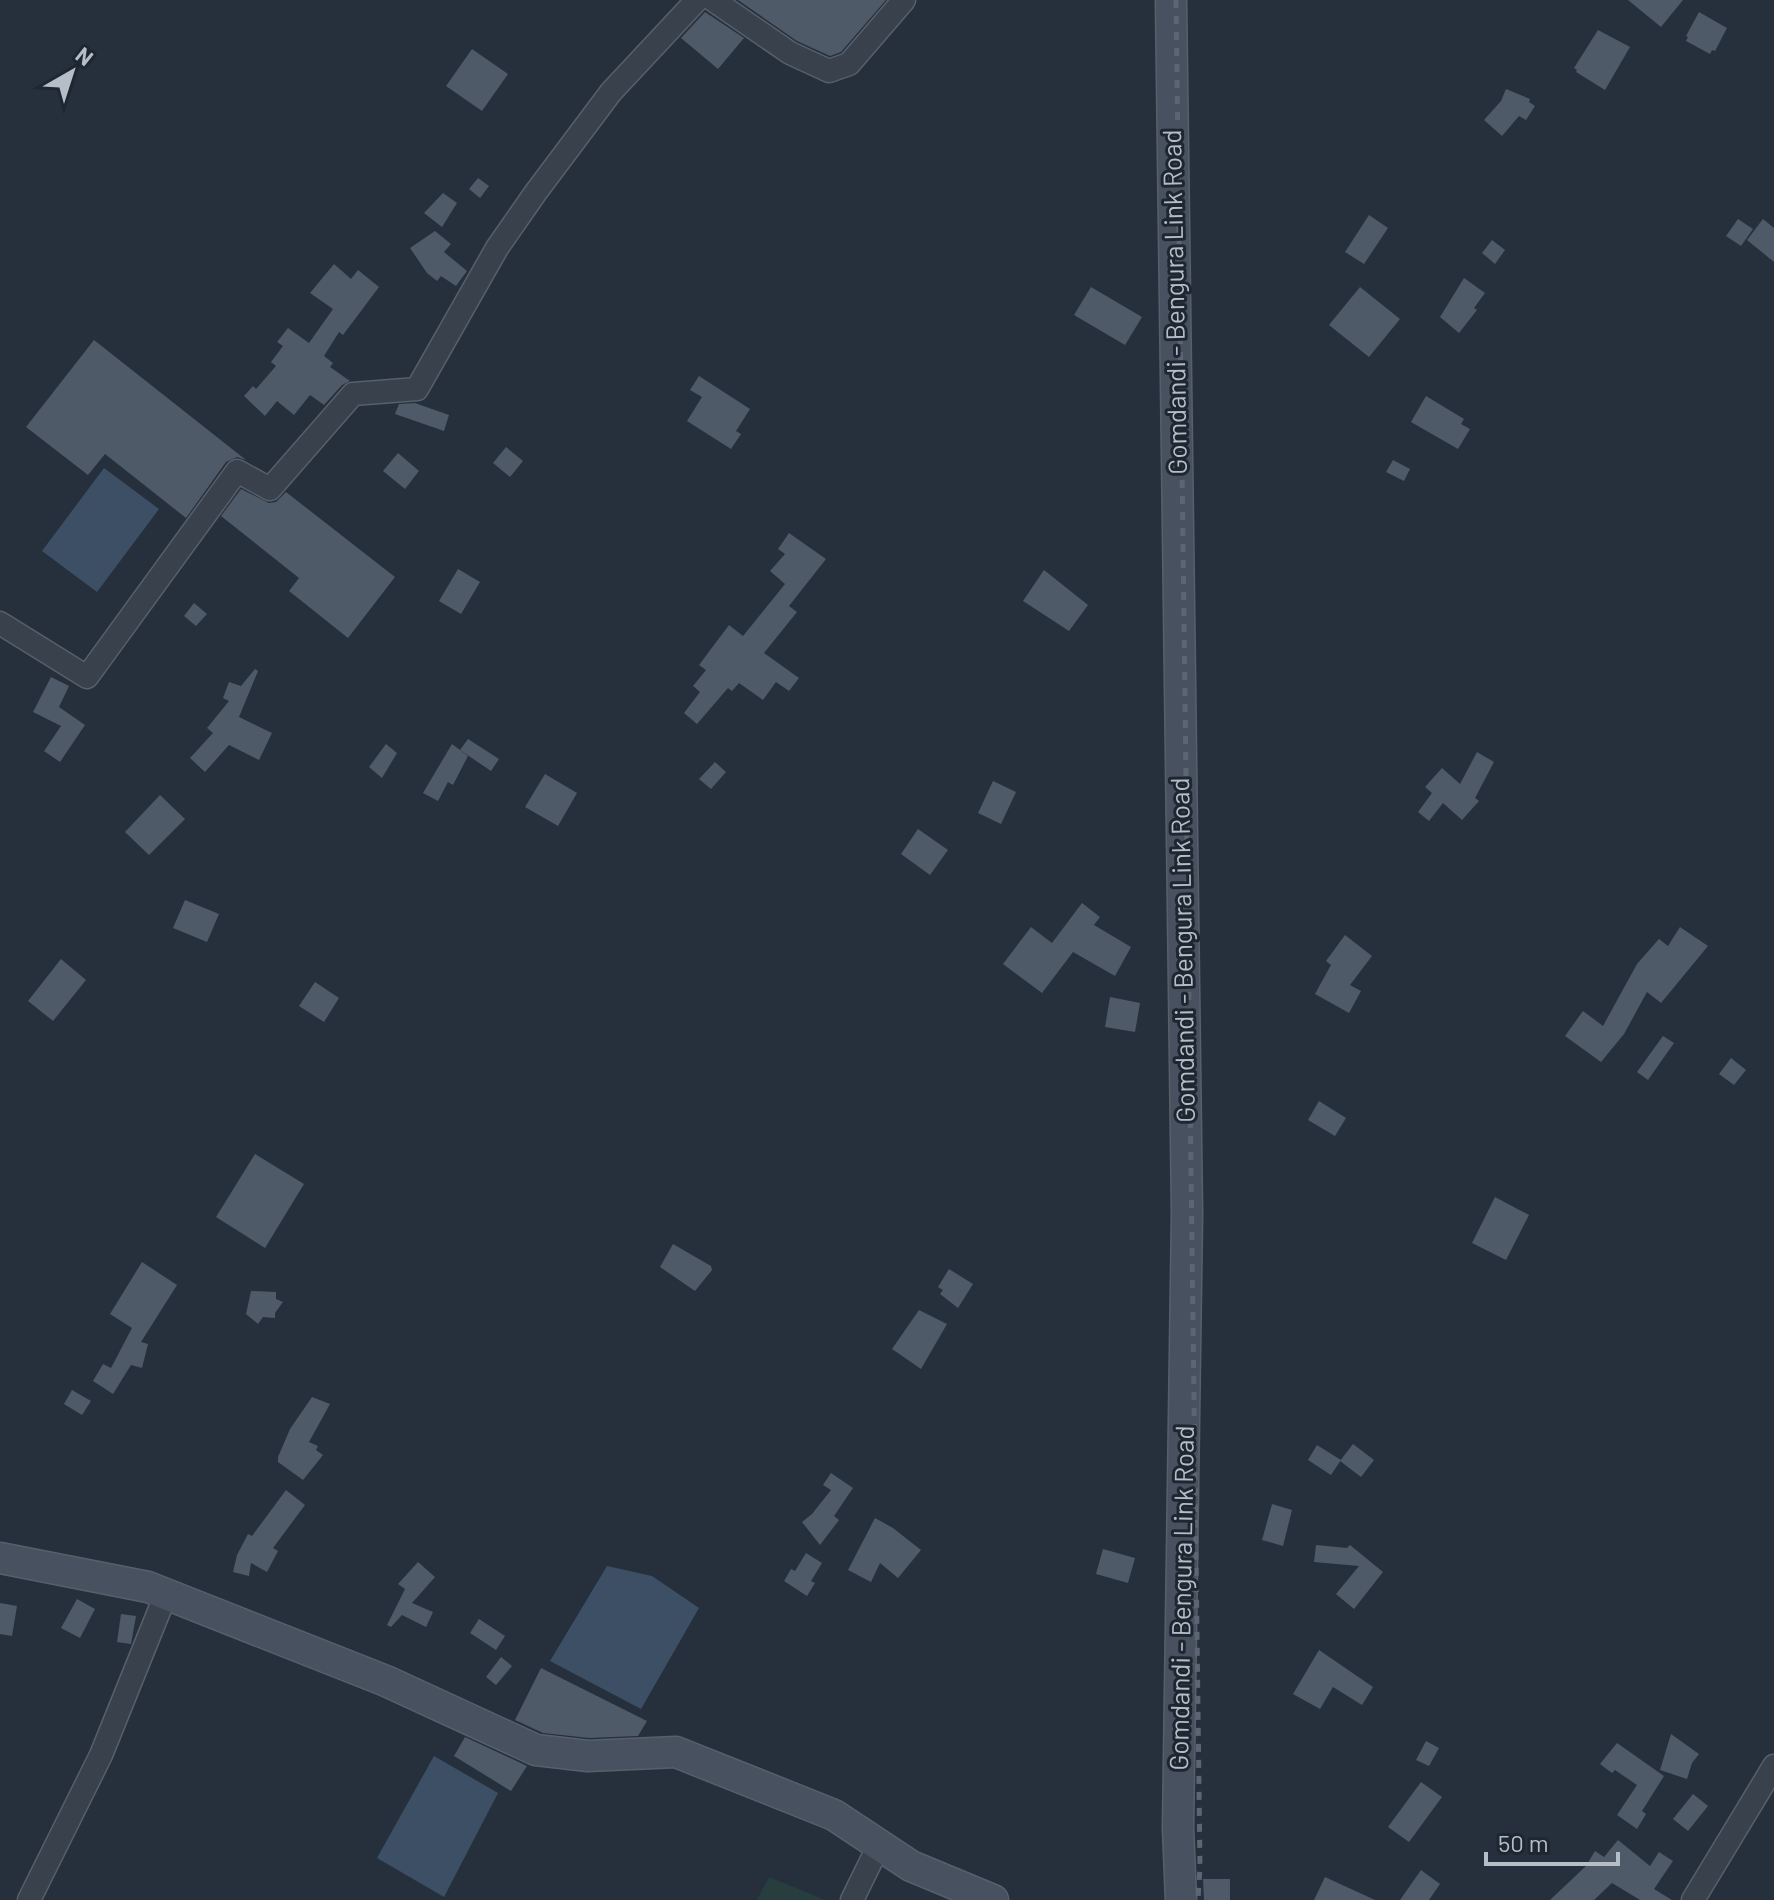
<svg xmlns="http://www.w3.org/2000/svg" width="1774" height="1900" viewBox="0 0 1774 1900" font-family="Barlow,sans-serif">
  <rect width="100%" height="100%" fill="#25303c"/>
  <polygon fill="#283d3e" points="769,1877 825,1900 757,1900"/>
  <g fill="#3c4f64">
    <polygon points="104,468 159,509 97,592 42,551"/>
    <polygon points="607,1566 652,1576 699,1608 641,1709 550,1661"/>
    <polygon points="434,1756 498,1793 444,1897 377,1858"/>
  </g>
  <g fill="#4e5a67">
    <polygon points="738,0 886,0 841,52 830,56 797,41"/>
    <polygon points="1628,0 1683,0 1661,27"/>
    <polygon points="705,12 744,38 718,69 681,38"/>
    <polygon points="1699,12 1727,28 1715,51 1712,50 1710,54 1686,41 1688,37 1686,36"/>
    <polygon points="1598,30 1630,47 1605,90 1576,72 1577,70 1574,68"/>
    <polygon points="472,49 508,74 482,111 446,86"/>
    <polygon points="1506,89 1530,99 1529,102 1535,106 1526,120 1519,116 1502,136 1484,120 1501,101"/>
    <polygon points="478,178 489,186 480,198 469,189"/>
    <polygon points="443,193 457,203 442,227 424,213"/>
    <polygon points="1369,215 1388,228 1364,264 1345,252"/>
    <polygon points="1738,219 1753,229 1741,246 1726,236"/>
    <polygon points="1763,219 1774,228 1774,262 1747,240"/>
    <polygon points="435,231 451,244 444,252 467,271 456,286 441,276 437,281 427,273 410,248"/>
    <polygon points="1492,240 1505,250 1495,264 1482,253"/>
    <polygon points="334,264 351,279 358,270 379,287 343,335 339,332 324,356 333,363 330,367 350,381 342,385 324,405 310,395 294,415 277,401 265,416 244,396 253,386 256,389 276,366 271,362 283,346 277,342 288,328 309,343 333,309 310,293"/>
    <polygon points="1464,278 1485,293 1474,308 1477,310 1459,333 1440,317"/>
    <polygon points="1091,287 1142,317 1125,345 1074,315"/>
    <polygon points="1360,287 1400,319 1369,357 1329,325"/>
    <polygon points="94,340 246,460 237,457 226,462 186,518 105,454 88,475 26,427"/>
    <polygon points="699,376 750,409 736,431 741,434 731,449 687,421 702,397 690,390"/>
    <polygon points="1426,396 1464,419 1461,424 1470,429 1458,449 1411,422"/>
    <polygon points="415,403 449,415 444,431 395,414 399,404"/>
    <polygon points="506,447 523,461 510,477 493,463"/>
    <polygon points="398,453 419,471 405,489 383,471"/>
    <polygon points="1393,460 1410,469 1404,481 1386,472"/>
    <polygon points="241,489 269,503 276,502 286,492 395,577 348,638 289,591 299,578 221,516"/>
    <polygon points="789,533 826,559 789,606 797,612 764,653 799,678 789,691 776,682 763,700 739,683 732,691 728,688 697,724 684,713 700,692 693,686 706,670 699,665 729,625 743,636 785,584 770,571 785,554 778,549"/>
    <polygon points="458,569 480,582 461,614 439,601"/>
    <polygon points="1044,570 1088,605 1069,631 1023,601"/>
    <polygon points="194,603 207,614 196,626 184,616"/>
    <polygon points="255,669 258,671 239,717 272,733 259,760 229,745 205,772 190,758 213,733 207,728 229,701 223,698 229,682 241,686"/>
    <polygon points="51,677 69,686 59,707 85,725 60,762 44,751 61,726 33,712"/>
    <polygon points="468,739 499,759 491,771 460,750"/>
    <polygon points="386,744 397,753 382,778 369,767"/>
    <polygon points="452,744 468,756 453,785 448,782 438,801 423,793"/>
    <polygon points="1477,752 1494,762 1475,798 1479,801 1462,820 1443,803 1429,821 1418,812 1432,793 1425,787 1442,768 1460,784"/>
    <polygon points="715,762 726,772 711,789 699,779"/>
    <polygon points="545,774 577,793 558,826 525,807"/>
    <polygon points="993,781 1016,792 1001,824 978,813"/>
    <polygon points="160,795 185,819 149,855 125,832"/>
    <polygon points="918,829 948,850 930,875 901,854"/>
    <polygon points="185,900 219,914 207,942 173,928"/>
    <polygon points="1082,903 1100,917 1094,925 1131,947 1115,976 1073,952 1042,993 1003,964 1031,927 1052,943"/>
    <polygon points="1680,927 1708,946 1661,1003 1647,992 1624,1034 1601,1062 1565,1036 1583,1011 1603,1026 1637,964 1659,939 1668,946"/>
    <polygon points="1345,935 1372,956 1350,985 1361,991 1349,1013 1315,994 1331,965 1326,961"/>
    <polygon points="61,959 86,980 53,1021 28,1001"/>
    <polygon points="315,982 339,998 324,1022 299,1006"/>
    <polygon points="1110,997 1140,1003 1135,1032 1105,1027"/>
    <polygon points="1663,1036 1674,1043 1648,1080 1637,1072"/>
    <polygon points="1731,1058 1746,1070 1734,1085 1719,1074"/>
    <polygon points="1319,1101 1346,1118 1335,1136 1308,1120"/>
    <polygon points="255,1154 304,1184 265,1248 216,1217"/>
    <polygon points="1495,1197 1529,1215 1506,1260 1472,1243"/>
    <polygon points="673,1244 711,1266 712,1270 695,1291 660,1267"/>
    <polygon points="142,1262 177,1285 141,1342 148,1344 142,1368 131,1365 113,1394 93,1381 103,1364 111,1368 132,1328 110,1314"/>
    <polygon points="949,1269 973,1284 958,1308 940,1294 943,1290 938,1287"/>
    <polygon points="251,1291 276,1292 276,1299 283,1302 275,1313 275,1318 263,1317 258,1324 246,1314"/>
    <polygon points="919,1310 947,1324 921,1369 892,1349"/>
    <polygon points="72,1390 91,1401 82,1415 64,1404"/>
    <polygon points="312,1397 330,1404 309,1442 318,1446 316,1450 323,1455 303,1480 278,1462 278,1457 290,1429"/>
    <polygon points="1353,1444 1374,1460 1361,1477 1340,1461"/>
    <polygon points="1317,1445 1341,1460 1331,1475 1308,1460"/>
    <polygon points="831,1473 853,1488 834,1516 839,1520 820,1545 802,1522 812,1514 831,1490 823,1485"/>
    <polygon points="286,1490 305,1505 273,1548 278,1551 267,1572 251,1563 249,1576 233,1572 237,1555 248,1534 252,1536"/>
    <polygon points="1272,1504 1292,1510 1283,1546 1262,1540"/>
    <polygon points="875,1518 893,1528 921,1550 898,1578 880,1563 871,1582 848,1570"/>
    <polygon points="1316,1545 1347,1548 1350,1545 1383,1572 1354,1609 1336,1594 1359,1566 1314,1562"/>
    <polygon points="1103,1549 1135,1558 1128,1583 1096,1574"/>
    <polygon points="806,1553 822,1563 811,1581 815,1583 807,1596 784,1581 791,1569 795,1571"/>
    <polygon points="418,1562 435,1577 412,1603 433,1612 426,1627 402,1615 391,1627 387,1625 405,1589 398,1584"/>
    <polygon points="77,1599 95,1609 80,1638 61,1628"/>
    <polygon points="0,1603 17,1606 12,1636 0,1634"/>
    <polygon points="121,1614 136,1616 131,1644 117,1642"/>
    <polygon points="479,1619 505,1636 496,1650 470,1633"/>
    <polygon points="1319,1650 1373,1687 1362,1705 1333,1687 1320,1709 1293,1694"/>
    <polygon points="501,1657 512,1666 496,1685 486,1677"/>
    <polygon points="541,1668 647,1721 638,1736 589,1738 543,1733 515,1720"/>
    <polygon points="1671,1734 1699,1754 1692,1763 1687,1779 1660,1770"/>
    <polygon points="465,1737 527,1766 511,1791 454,1756"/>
    <polygon points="1426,1741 1439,1748 1429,1766 1416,1760"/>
    <polygon points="1617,1743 1664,1776 1642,1811 1646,1814 1637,1829 1617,1815 1637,1785 1615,1770 1612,1773 1600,1764"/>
    <polygon points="1421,1782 1442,1797 1409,1842 1388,1827"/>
    <polygon points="1693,1794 1708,1806 1688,1831 1673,1819"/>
    <polygon points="1618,1840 1650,1866 1659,1852 1673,1861 1654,1889 1672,1900 1640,1900 1612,1883 1594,1900 1550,1900 1586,1866 1595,1851 1604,1857"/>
    <polygon points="1421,1870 1440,1884 1429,1900 1400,1900"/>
    <polygon points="1325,1877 1375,1900 1314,1900"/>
    <polygon points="1203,1879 1230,1879 1230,1900 1204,1900"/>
  </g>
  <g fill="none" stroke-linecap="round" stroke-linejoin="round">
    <defs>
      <g id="minor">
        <polyline points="713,0 790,53 829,71 849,64 904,0"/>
        <polyline points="0,623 87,677 237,471 270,489 353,394 417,389 497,248 536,192 611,92 697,0"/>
        <polyline points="29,1900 101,1755 166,1594"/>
        <polyline points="852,1900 879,1845"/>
        <polyline points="1693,1900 1774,1766"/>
      </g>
      <g id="secondary">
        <polyline points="1171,0 1187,1214 1178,1828 1181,1900"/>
        <polyline points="0,1558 148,1587 386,1681 536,1750 588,1756 676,1752 834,1815 911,1866 993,1900"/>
      </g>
    </defs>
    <use href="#minor" stroke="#57606a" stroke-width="25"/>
    <use href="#secondary" stroke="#57606a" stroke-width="33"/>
    <use href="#minor" stroke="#39424c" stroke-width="22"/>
    <use href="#secondary" stroke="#48515f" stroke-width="30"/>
    <polyline stroke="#5c6673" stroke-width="5" stroke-dasharray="8 8" stroke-linecap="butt" points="1176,0 1200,1866 1198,1900"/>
  </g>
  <g text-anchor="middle" stroke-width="6" stroke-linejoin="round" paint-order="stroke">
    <g font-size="26" fill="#b5bdc7" stroke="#1e2731">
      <text transform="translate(1175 302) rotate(-91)" y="9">Gomdandi - Bengura Link Road</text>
      <text transform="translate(1183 950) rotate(-91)" y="9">Gomdandi - Bengura Link Road</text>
      <text transform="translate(1182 1598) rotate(-89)" y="9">Gomdandi - Bengura Link Road</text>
    </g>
  </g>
  <g transform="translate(72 72) rotate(39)" stroke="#1e2731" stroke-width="6" paint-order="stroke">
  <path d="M0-6L14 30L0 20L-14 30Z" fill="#b5bdc7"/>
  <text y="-12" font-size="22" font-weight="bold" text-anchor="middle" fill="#b5bdc7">N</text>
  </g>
  <path d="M1486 1852v12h132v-12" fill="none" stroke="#b5bdc7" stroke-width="4"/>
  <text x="1498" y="1852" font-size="24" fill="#b5bdc7" stroke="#1e2731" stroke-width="6" paint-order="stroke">50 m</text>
</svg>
